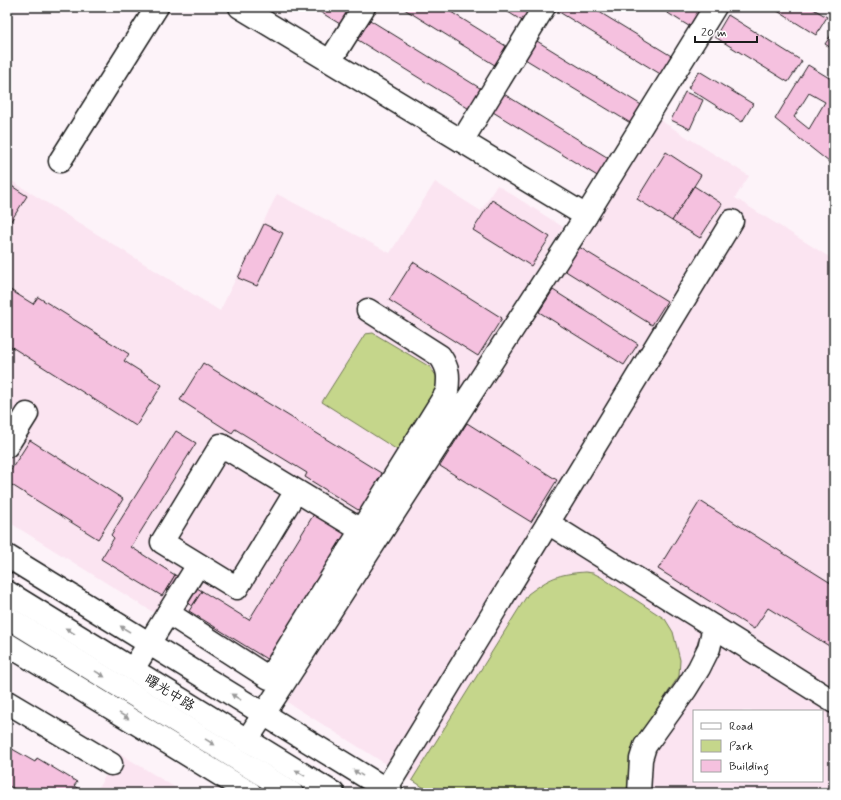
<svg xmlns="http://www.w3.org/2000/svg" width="841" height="800" viewBox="0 0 841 800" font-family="Mynerve,'LXGW WenKai TC',sans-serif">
  <rect width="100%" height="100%" fill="#fdf3f9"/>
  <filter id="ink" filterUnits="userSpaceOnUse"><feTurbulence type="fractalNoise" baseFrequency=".025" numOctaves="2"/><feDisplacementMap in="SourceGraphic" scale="8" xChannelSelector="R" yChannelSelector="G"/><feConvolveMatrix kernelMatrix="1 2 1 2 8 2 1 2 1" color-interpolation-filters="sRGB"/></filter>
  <g filter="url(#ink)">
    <g fill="#fbe4f1" fill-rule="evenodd">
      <path d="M655,117L749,176L735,198L834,260V793H432L287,702ZM694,711H822V781H694Z"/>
      <polygon points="7,178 220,311 277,194 390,253 435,182 481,211 497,185 563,227 273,687 7,521"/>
      <polygon points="119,753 184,793 95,793"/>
    </g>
    <g fill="#c5d68b" stroke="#707954">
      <polygon points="373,333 430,367 437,377 438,383 435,392 399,451 322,402 365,334"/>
      <path d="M585,572L593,573L601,577L665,619L673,632L680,660L679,676L652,716L634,749L630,793H432L412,780L528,594C550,578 557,574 585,572Z"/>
    </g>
    <g fill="#f5c1df" stroke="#1c1c1c" fill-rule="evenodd">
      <polygon points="312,7 349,7 355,11 345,27"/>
      <polygon points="401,7 443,7 509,48 498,67"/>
      <polygon points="500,7 534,7 524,22"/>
      <polygon points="551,7 591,7 673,57 662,75"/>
      <polygon points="658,7 698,7 703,10 692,28"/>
      <polygon points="771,7 810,7 827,17 816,35"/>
      <polygon points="728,15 802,61 788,82 715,37"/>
      <polygon points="365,17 483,90 471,110 353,37"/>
      <polygon points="834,31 834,50 825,44"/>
      <polygon points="532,38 643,106 632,124 520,56"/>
      <path d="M808,65L834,81V134L828,144L834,149V166L775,119ZM809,93L825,102L809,129L794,117Z"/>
      <polygon points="699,71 753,104 742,122 688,88"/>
      <polygon points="499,91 610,159 599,177 488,109"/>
      <polygon points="685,92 703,100 690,129 671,120"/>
      <polygon points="666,152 701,175 672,221 637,199"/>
      <polygon points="7,183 27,196 7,227"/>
      <polygon points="694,186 722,204 700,238 672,221"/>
      <polygon points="492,200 550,237 531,266 473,230"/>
      <polygon points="264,224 283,233 257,286 238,278"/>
      <polygon points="579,247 667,301 652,325 564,270"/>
      <polygon points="413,262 502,318 478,356 389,300"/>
      <polygon points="7,288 33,304 38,297 129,354 124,361 162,385 136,426 7,344"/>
      <polygon points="553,290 638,344 624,365 539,312"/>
      <polygon points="203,363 386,476 363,513 305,477 307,473 235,429 232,433 180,400"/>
      <polygon points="467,423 557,480 531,522 440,466"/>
      <polygon points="176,431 196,443 131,547 175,575 162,596 101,559 114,538 111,535"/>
      <polygon points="30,440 123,499 98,539 7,482 7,476"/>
      <polygon points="700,501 834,585 834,649 768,608 754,629 658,569"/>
      <polygon points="314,514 351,536 273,663 189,611 202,591 249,620"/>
      <polygon points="175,575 202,591 192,606 166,590"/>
      <polygon points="7,746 35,762 37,758 77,782 74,786 86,793 29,793 22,789 20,792 7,785"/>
    </g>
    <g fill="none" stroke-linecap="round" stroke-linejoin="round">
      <defs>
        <g id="minor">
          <polyline points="240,7 586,216"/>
          <polyline points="330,61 364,7"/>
          <polyline points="462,141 544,7"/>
          <polyline points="60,161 157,7"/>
          <polyline points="7,446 27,414"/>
          <polyline points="296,491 237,588 162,542 221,445 361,530"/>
          <polyline points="548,523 834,702"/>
          <polyline points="7,556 392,793"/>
          <path d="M168,613L269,678L447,392C449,376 449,369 440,356L368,310"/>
          <polyline points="7,644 250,793"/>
          <polyline points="133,669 198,565"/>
          <polyline points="7,702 111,764"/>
          <polyline points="247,740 586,216 715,7"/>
          <polyline points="386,789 732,221"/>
          <polyline points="639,793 641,759 645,746 686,689 699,668 709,648 714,627"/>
        </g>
        <g id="major">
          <polyline points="7,592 333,793"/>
          <polyline points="7,617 292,793"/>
        </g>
      </defs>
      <use href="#minor" stroke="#1c1c1c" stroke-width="25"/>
      <use href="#major" stroke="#1c1c1c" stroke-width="25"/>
      <use href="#minor" stroke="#fff" stroke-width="22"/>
      <use href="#major" stroke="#fff" stroke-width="22"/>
    </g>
    <defs><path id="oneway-solid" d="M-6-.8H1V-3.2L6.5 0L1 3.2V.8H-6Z"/></defs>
    <g fill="#999">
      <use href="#oneway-solid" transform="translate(125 629) rotate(-148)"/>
      <use href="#oneway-solid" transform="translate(70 631) rotate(-148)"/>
      <use href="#oneway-solid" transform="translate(100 674) rotate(32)"/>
      <use href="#oneway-solid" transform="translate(236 697) rotate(-148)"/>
      <use href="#oneway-solid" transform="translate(124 716) rotate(32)"/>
      <use href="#oneway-solid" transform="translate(210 742) rotate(32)"/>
      <use href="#oneway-solid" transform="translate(300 773) rotate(-148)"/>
      <use href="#oneway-solid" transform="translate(358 773) rotate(-148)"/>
    </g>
  </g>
  <g text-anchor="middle" stroke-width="3" stroke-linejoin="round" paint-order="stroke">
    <g font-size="14" fill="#1c1c1c" stroke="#fff">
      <text transform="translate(170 692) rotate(32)" y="5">曙光中路</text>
    </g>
  </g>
  <rect width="841" height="800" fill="none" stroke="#fff" stroke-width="24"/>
  <rect x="12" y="12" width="817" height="776" fill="none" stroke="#1c1c1c" stroke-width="1.5" filter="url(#ink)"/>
  <rect x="693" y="710" width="130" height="72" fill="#ffffff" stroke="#a4a4a4"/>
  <rect x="701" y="723" width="20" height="6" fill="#ffffff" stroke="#a4a4a4"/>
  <text x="729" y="730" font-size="12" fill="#1c1c1c">Road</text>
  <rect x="701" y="740" width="20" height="12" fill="#c5d68b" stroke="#a4a4a4"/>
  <text x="729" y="750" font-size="12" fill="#1c1c1c">Park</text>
  <rect x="701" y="760" width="20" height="12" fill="#f5c1df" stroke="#a4a4a4"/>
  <text x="729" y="770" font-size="12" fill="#1c1c1c">Building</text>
  <path d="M695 36v6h62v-6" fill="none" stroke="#1c1c1c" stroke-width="2"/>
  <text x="701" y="36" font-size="12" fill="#1c1c1c" stroke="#ffffff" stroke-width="3" paint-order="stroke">20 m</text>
</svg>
